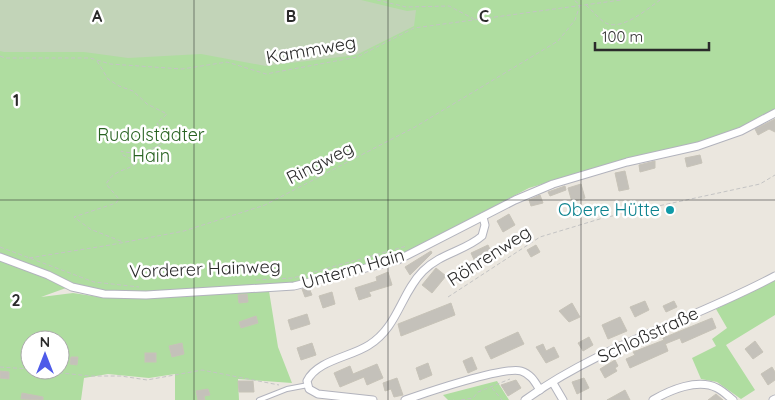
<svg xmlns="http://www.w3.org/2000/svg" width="775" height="400" viewBox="0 0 775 400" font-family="Quicksand,sans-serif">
  <rect width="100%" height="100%" fill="#ebe7df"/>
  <g fill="#afdda0" fill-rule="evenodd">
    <path d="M0,0H775V109L744,126L702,143L569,176L529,188L415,248L386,260L289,285L129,292L66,288L41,297L73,293L106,298H157L269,291L278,347L292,383L238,379L239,400H175V374L149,378L108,374L84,378L81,400H0ZM30,340H60V370H30Z"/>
    <polygon points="775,280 775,315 726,345 755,390 741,399 717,382 701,379 692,358 716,346 712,339 727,328 716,309"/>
    <polygon points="497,381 509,400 448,400 443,395"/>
  </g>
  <polygon fill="#c2d4b8" points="0,0 361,0 407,11 416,10 414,26 356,55 266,66 201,54 128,58 84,52 4,52 0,51"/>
  <g fill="#c4c1ba" stroke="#c7c3b8">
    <polygon points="775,119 775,132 769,129 758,135 755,129"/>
    <polygon points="700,155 702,163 687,167 685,158"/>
    <polygon points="655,161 655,168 640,172 639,165"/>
    <polygon points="625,171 629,189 619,191 615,173"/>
    <polygon points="581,184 585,198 572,202 568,188"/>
    <polygon points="565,186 566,190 550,196 548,192"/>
    <polygon points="540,195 543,203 531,206 529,200"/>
    <polygon points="509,214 515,225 503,232 497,221"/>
    <polygon points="488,245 493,256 476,264 471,253"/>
    <polygon points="536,245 540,252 531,257 527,250"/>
    <polygon points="431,251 432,253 410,275 405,267"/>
    <polygon points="436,268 446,276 432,293 422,285"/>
    <polygon points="388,272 392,285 369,292 371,296 359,300 355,288 377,281 376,277"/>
    <polygon points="309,288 312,295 305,297 302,289"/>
    <polygon points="332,292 335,304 323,308 319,296"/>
    <polygon points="247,294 248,302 239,303 238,295"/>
    <polygon points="645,301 649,310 635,317 630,307"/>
    <polygon points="674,301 677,307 666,312 663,306"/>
    <polygon points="451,303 455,315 401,336 398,324"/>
    <polygon points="572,303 580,317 569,322 559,311"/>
    <polygon points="307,314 310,324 291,330 288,320"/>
    <polygon points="256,316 258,323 241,328 239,322"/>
    <polygon points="620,317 627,331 608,339 602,325"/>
    <polygon points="712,318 716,328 682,343 680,338 665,344 663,338"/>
    <polygon points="518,332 524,344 491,359 485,347"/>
    <polygon points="589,337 593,345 583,351 578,343"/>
    <polygon points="664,340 668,351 630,368 626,359 635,355 633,352"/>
    <polygon points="755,341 763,352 753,359 745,349"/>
    <polygon points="182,343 184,354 172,357 169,346"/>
    <polygon points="312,343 316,355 301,360 297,348"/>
    <polygon points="543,344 546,351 554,347 559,357 546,363 536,347"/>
    <rect x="145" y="353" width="11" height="9"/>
    <polygon points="71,357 78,357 77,365 70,364"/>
    <polygon points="472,357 477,369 468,373 463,361"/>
    <polygon points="615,360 618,366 615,368 617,371 605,378 600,369"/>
    <polygon points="428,363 432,375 420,380 416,368"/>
    <polygon points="377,364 383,378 367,385 364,377 340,387 334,373 350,366 353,374"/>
    <polygon points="772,367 775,372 775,380 768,385 761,374"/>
    <polygon points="0,371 9,372 9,379 0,378"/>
    <polygon points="397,378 403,395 394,397 391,389 385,391 383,383"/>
    <polygon points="584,378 589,388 577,394 572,382"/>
    <polygon points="516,380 521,388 508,396 501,385"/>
    <polygon points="238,381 253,381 254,392 239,392"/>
    <polygon points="208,389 210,395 204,396 205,400 198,400 196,391"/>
    <polygon points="625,390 630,400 607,400"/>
    <polygon points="22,393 43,397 43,400 21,399"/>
    <polygon points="716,394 723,400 708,400"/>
  </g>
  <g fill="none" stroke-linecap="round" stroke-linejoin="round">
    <defs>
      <polyline id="service" points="259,400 287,389 308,385"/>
      <g id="minor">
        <polyline points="0,257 48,275 72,287 104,294 146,295 294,286 398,260 515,200 553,184 627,162 698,146 741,131 775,113"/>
        <polyline points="553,383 563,400"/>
        <path d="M373,400L318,394L309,389L307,381C317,360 351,357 369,345C398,327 401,293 423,271C441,253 465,251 482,236L485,225L483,217"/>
        <path d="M405,400C425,393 504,366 521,371C531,374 535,382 540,390"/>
        <path d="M525,400C601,345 693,320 775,276"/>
        <path d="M653,400C670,390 698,378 717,388C723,391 728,396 733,400"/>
        <polyline points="773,400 775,399"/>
      </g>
    </defs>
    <use href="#service" stroke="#b2b3bd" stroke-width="6"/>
    <use href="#minor" stroke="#b2b3bd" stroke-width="9"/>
    <g stroke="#c4c4c4" stroke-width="1" stroke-dasharray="4 2.5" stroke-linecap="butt">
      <polyline points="377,0 406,7 449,6 474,19"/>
      <path d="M586,5C592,10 597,17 604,22C620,33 647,9 660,0"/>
      <polyline points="0,56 5,58 90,58 110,64 182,69 227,62 266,74 357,57 414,28 621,0"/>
      <path d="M97,61L108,79L119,86L133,91L147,104L167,114L157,123L166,141C155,149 135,156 121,151L123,155L138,162C127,172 115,168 106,184L119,199L116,203L74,217L90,229L123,242"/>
      <polyline points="0,247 94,282 139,287"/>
      <polyline points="29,258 110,245 184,231 265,205 415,127 558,41 575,20 580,5 574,0"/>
      <polyline points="256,280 293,278 407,246"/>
      <polyline points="448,297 540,237 603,218 760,184 775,175"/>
      <polyline points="0,367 30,369"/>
      <polyline points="33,370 90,376 121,376 147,380 202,370 279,385"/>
      <polyline points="492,388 502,400"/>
      <polyline points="453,400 454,400"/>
      <polyline points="461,400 473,398 478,392 510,379"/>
    </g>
    <use href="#service" stroke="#fff" stroke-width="4"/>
    <use href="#minor" stroke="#fff" stroke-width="7"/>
  </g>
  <path fill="none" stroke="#2b2b2b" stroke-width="1" stroke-opacity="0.55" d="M194,0V400M388,0V400M581,0V400M0,200H775"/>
  <circle fill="#0f9aa8" stroke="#fff" stroke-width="2" cx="670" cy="210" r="5"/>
  <g text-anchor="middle" stroke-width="5" stroke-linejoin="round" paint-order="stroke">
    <g font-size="18" fill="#2b2b2b" stroke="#fff">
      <text transform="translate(311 50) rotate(-10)" y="6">Kammweg</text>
      <text transform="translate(320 163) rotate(-27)" y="6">Ringweg</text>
      <text transform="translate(489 256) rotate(-33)" y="6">Röhrenweg</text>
      <text transform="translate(205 269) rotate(-2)" y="6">Vorderer Hainweg</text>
      <text transform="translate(353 269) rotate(-16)" y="6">Unterm Hain</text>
      <text transform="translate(648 335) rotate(-25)" y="6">Schloßstraße</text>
    </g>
    <g font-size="18" fill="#286221" stroke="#fff">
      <text x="151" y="141">Rudolstädter<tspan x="151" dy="21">Hain</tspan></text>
    </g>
    <g font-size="18" fill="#0d838f" stroke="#fff" text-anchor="end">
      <text x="660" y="216">Obere Hütte</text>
    </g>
  </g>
  <g font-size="16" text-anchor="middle" font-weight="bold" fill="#2b2b2b" stroke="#fff" stroke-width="5" stroke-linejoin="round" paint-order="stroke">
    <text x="97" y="22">A</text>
    <text x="291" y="22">B</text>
    <text x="484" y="22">C</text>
    <text x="16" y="106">1</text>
    <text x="16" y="306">2</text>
  </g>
  <g transform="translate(45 355)"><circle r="24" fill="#ffffff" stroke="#aaaaaa"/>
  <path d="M0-4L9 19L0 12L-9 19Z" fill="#4e5be9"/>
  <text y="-8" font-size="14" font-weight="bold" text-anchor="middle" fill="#2b2b2b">N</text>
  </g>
  <path d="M595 42v8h114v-8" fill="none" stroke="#2b2b2b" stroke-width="2.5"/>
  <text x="602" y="42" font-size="15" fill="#2b2b2b" stroke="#ffffff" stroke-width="4" paint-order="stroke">100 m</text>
</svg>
